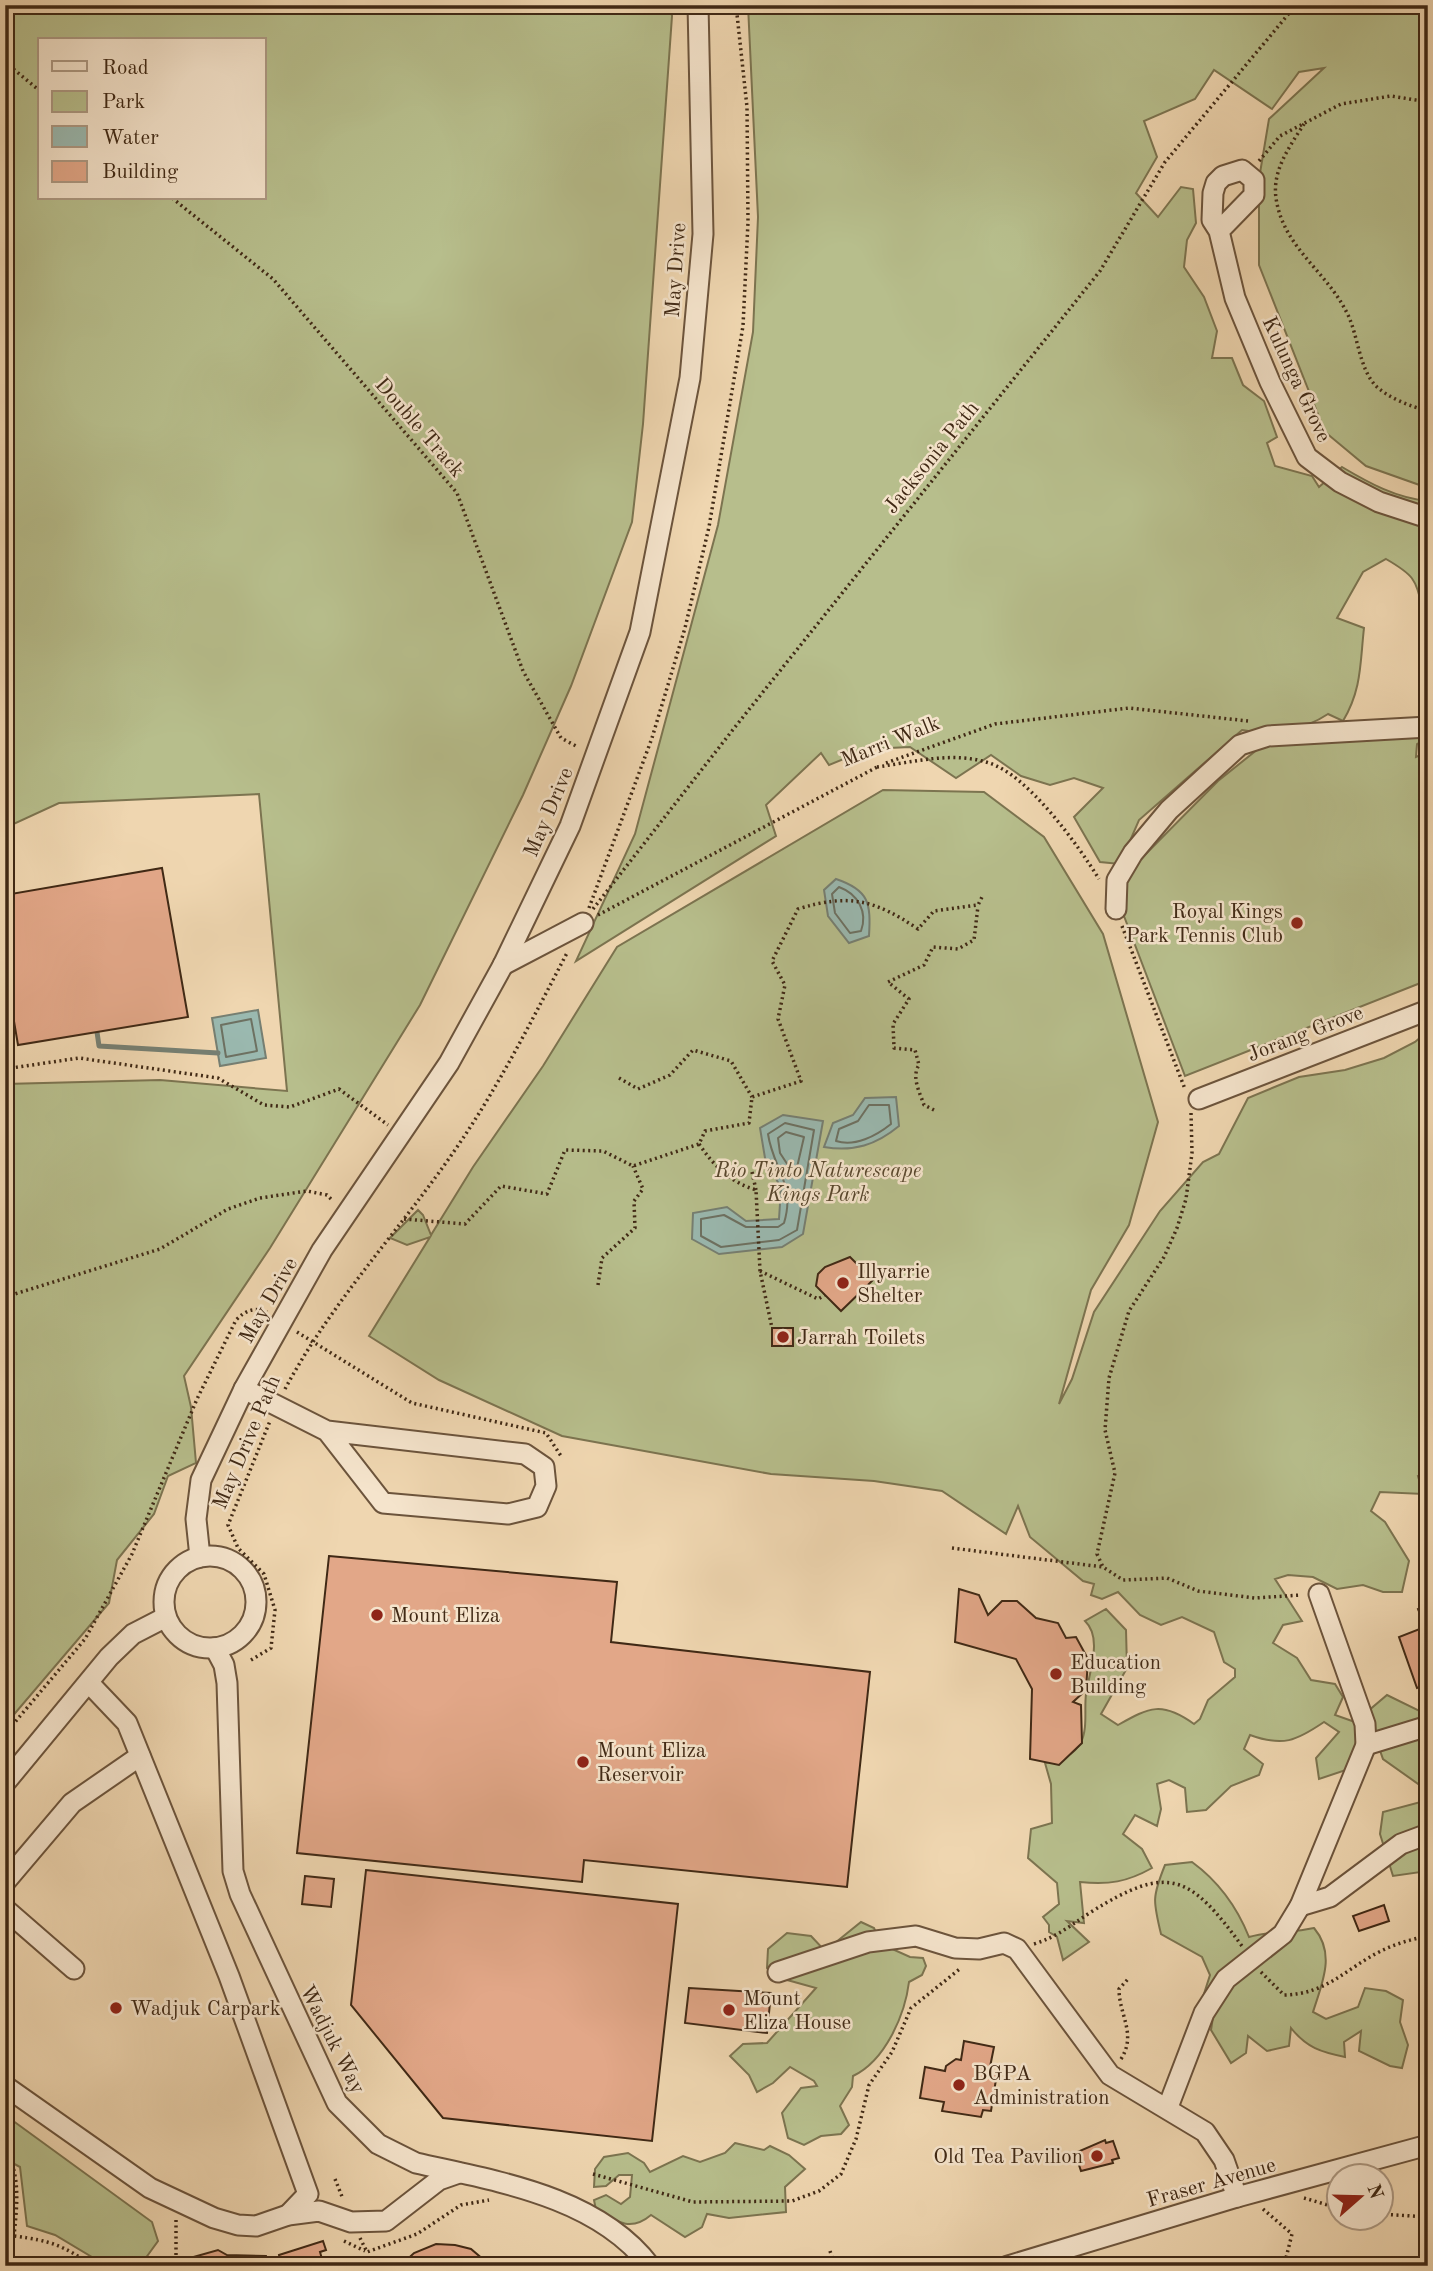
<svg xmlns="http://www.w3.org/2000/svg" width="1433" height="2271" viewBox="0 0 1433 2271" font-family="'Old Standard TT',serif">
  <rect width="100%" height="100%" fill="#efd6b0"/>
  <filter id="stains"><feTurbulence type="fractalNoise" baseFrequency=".00286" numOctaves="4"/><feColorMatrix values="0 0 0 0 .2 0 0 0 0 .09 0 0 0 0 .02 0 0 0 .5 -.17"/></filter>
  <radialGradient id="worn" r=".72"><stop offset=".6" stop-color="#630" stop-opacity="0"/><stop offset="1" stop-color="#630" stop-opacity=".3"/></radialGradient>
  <g fill="#b7be8c" stroke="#7c7450" stroke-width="2" fill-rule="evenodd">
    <path d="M5,5H670L672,16L643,424L632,522L571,686L523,795L420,1005L270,1248L184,1376L191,1407L196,1463L168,1476L154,1514L117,1560L109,1603L5,1725V1084L160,1080L287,1091L259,794L59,803L5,828ZM40,40H264V198H40Z"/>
    <path d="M748,5H1428V488L1366,466L1325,432L1259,265V179L1269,119L1324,68L1299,72L1272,109L1214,70L1195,99L1144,121L1157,157L1136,193L1158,217L1181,187L1193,189L1196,223L1187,240L1184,267L1204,297L1217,331L1212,358H1232L1243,385L1264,401L1277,437L1267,443L1275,466L1312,476L1319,487L1342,467C1369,483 1396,498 1428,501V612L1422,608C1417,579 1412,574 1386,559L1363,572L1337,618L1364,628C1360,663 1362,689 1343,721L1328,714C1304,730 1271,736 1242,730L1139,820L1120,864L1100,862L1074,817L1103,788L1074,778L1050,785L1021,776L991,755L956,778L910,747L868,749L829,765L821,753L766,805L776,836L576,961L635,834L718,525L753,332L758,217Z"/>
    <polygon points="1426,733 1428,738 1417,744 1416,757 1428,752 1428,980 1185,1076 1119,903 1125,875 1218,781 1268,741"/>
    <path d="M883,790L984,792L1044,837L1103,934L1158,1122L1129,1225L1091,1290L1059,1404L1072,1379L1094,1312L1160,1211L1203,1162L1219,1154L1248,1098L1299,1077L1345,1070L1384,1058L1415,1042L1428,1031V1474L1418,1476L1423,1494L1380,1492L1371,1511L1385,1522L1409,1561L1402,1592H1383L1363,1585L1337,1589L1313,1577L1288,1575L1275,1579L1302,1621L1283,1625L1273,1643L1297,1658L1311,1680L1335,1684L1343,1697L1335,1715L1355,1722L1387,1695L1428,1715V1791L1383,1759L1377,1742L1361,1765L1319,1779L1316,1758L1339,1732L1324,1722C1296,1741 1283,1747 1250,1735L1244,1749L1263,1764L1259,1775L1231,1786L1206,1810L1187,1812L1185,1788L1169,1780L1157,1784L1161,1809L1157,1826L1135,1815L1123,1834L1142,1849L1152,1868C1127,1882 1109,1885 1080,1882L1084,1923L1067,1921L1089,1942L1063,1960L1057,1937L1049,1932V1925L1043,1917L1059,1904L1057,1883L1028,1858L1031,1829L1052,1823L1051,1784L1045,1763C1060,1759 1073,1757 1081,1742C1088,1728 1084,1709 1086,1694C1089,1672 1103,1638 1085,1621L1106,1609L1126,1630L1127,1668L1101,1714L1118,1725C1150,1707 1162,1701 1194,1724L1200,1719L1208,1700L1235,1677V1669L1224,1662L1214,1632L1182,1617L1161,1625L1140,1615L1118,1592L1102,1599L1091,1595L1094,1584L1083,1581L1030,1537L1018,1506L1006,1534L942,1491L874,1481L771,1474L562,1436L439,1380L369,1336L430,1237L407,1245L390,1238L418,1210L423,1215L431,1235L473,1167L543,1066L617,947Z"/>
    <polygon points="1428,1800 1428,1871 1393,1876 1380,1834 1383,1812"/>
    <path d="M1192,1862C1218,1881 1237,1907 1249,1937C1270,1931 1292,1933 1314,1928C1336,1954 1322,1983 1313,2012L1326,2019L1358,2007L1365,1988L1386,1991L1403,2000L1400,2022L1408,2045L1402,2068L1390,2066L1359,2051L1361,2031L1344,2042L1345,2057C1321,2052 1307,2048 1291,2028L1289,2046L1267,2051L1248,2036L1246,2053L1231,2063L1211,2030L1213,2017L1203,1997L1210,1975L1202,1957L1161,1934C1153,1901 1152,1897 1165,1865Z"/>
    <path d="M861,1922L874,1928L881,1944L910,1957L923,1958L926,1966L922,1975L909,1982C905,2015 885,2061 853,2076L852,2087L840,2106L849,2125L841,2134L821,2136L804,2145L788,2138L782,2113L801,2088L817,2086L814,2081L790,2067L773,2083L757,2092L749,2075L730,2056L743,2044L767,2043L816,1988L780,1978L767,1968L768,1949L787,1933L811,1936L825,1951Z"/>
    <polygon points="5,2115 152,2222 158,2241 145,2259 123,2266 107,2266 55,2235 27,2226 20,2167 5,2159"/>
    <path d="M735,2143L764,2150L770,2146L789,2155L805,2169L785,2187L786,2212L729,2218L707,2214L702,2227L685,2237L651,2215C631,2232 617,2222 596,2210L594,2200L606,2195L621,2204L630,2197L632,2175H619L606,2186L594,2187L595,2169L604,2157L628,2153L644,2163L650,2172L683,2156L700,2162L725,2153Z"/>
  </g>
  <g fill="#9ab9b0" stroke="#767f72" stroke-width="2">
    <path d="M836,879C869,890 871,903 869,936L849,943L828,916L824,890Z"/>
    <polygon points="258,1010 266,1058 220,1066 212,1018"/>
    <path d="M896,1097L899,1126C876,1145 854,1152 824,1147L833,1123L853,1115L865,1098Z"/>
    <polygon points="783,1115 823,1121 803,1234 782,1247 719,1254 692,1239 693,1213 727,1207 746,1221 779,1219 781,1188 765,1158 760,1128"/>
  </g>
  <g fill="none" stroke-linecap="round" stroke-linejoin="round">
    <g stroke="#6d7162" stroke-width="2">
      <path d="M839,887C858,894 868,912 861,931L850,933L835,913L832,894Z"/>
      <polygon points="251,1019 257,1051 226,1057 221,1025"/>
      <path d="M869,1105H889L891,1124C876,1136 855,1147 836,1141L839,1129L858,1121Z"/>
      <path d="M785,1123L814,1130L797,1230L779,1240L721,1247L701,1236V1219L724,1215L746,1227H778L784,1223C796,1184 773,1169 768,1134Z"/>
      <polygon points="786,1132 804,1137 795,1176 780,1153 778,1138"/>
    </g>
    <polyline stroke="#767f72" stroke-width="5" points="97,1032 99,1046 218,1053"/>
  </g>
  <g fill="#e2a788" stroke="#402915" stroke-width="2">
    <polygon points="162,868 188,1017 18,1045 5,968 5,895"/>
    <polygon points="850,1257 873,1280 841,1311 816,1286 818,1274 825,1267"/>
    <rect x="772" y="1328" width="21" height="18"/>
    <polygon points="329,1556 617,1582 611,1642 870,1672 847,1887 584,1860 582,1882 297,1853"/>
    <polygon points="959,1589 979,1595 988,1615 1002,1601 1017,1601 1036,1618 1058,1623 1066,1638 1076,1637 1088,1659 1086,1690 1073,1702 1081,1705 1082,1743 1059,1765 1030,1759 1032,1689 1016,1659 955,1642"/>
    <polygon points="1428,1605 1428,1684 1417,1688 1399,1637 1425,1627 1418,1609"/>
    <polygon points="366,1870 678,1904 652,2141 443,2118 351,2005"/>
    <polygon points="305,1876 334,1879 331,1907 302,1904"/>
    <polygon points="1384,1905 1389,1921 1359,1931 1353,1916"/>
    <polygon points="689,1988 771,1993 767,2033 685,2023"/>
    <polygon points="964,2041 994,2047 989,2072 997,2073 991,2111 983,2110 981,2117 942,2111 944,2102 920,2098 925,2067 945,2071 946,2066 956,2059 961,2060"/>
    <polygon points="1105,2140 1106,2143 1113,2141 1119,2158 1112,2160 1113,2163 1081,2171 1075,2153"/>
    <polygon points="323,2241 326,2250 320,2252 324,2266 289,2266 287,2260 280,2262 279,2255"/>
    <polygon points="436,2244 455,2245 471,2249 491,2266 400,2266 414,2253"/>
    <polygon points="218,2250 227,2255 266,2256 269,2266 192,2266 190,2258"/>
  </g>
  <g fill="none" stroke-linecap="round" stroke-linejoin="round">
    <defs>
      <g id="minor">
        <polyline points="1219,231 1254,195 1254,180 1242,170 1223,176 1216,183 1213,193 1212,220 1219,231 1235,298 1270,382 1307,457 1340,482 1379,502 1428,518"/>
        <polyline points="1116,909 1117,880 1133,853 1169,810 1240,745 1268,736 1428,727"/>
        <polyline points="503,965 583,923"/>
        <polyline points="1199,1099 1428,1010"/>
        <polyline points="244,1389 327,1431 525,1454 544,1467 546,1486 537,1507 508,1514 383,1503 327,1431"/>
        <circle cx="210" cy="1602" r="46"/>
        <polyline points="200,1557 196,1519 201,1480 244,1389 322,1250 449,1063 503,965 570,826 640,632 690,378 703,234 698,5"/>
        <path d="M215,1648L224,1665L227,1683L233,1871L240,1894L337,2103L378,2144L416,2163C495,2181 597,2196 650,2266"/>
        <polyline points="89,1683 127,1723 229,1976 308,2194 288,2215"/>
        <polyline points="1366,1745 1428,1726"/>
        <polyline points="5,1783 109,1657 133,1634 166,1617"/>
        <polyline points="5,1882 72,1803 140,1756"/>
        <polyline points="1300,1906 1330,1897 1401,1844 1428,1834"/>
        <polyline points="5,1909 74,1969"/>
        <polyline points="778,1972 868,1942 916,1936 955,1948 979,1949 1004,1943 1017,1949 1110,2075 1205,2132 1224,2160 1237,2197"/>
        <polyline points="5,2086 150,2188 214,2218 238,2225 256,2226 288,2215 319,2211 351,2222 386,2221 439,2180 459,2173"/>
        <polyline points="1168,2107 1204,2013 1226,1979 1283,1934 1300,1906 1366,1745 1365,1724 1319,1594"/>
        <polyline points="1008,2266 1237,2197 1428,2145"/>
      </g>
    </defs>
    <use href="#minor" stroke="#6c543c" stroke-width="23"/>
    <g stroke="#402915" stroke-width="3.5" stroke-dasharray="2 3.5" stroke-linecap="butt">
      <polyline points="5,62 40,91"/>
      <path d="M1304,124C1290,146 1272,170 1276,198C1283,248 1328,272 1348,315C1358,336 1359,367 1375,385C1386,397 1412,407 1428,411"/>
      <polyline points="1259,161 1280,136 1341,104 1391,96 1428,102"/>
      <polyline points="172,198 273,279 457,493 523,671 561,738 578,747"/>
      <polyline points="886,763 995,724 1129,708 1248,721"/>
      <path d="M877,767C913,762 954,751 989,763C1028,775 1078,845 1099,879"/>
      <polyline points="589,908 652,738 685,628 709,527 743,326 748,222 747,107 736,5"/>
      <polyline points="593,909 735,727 1100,271 1165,162 1296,5"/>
      <polyline points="598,915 879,766"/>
      <polyline points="1122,926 1185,1089"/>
      <polyline points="5,1069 79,1058 218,1078 264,1105 290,1107 339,1089 388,1125"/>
      <polyline points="619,1078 638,1089 670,1075 693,1050 731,1061 752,1097"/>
      <path d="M934,1110L924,1105C920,1093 911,1077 919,1065L915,1050L894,1048L893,1024L909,999L888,982L924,965L933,947L958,949L974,940L978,906"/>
      <polyline points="1191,1113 1192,1153 1186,1199 1177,1228 1164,1257 1129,1311 1109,1378 1105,1430 1115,1473 1097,1554 1103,1567 1123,1580 1167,1578 1198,1591 1255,1598 1301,1595"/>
      <path d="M699,1144C714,1166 730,1182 756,1190L760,1271L772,1328"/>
      <polyline points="752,1172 756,1190"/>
      <path d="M404,1219L465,1224L501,1186L547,1194L565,1150L603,1151L633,1166L699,1144L705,1131L749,1123L752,1097L801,1081L778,1019L785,985L772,961L798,909C849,893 875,900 918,929L934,911L978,905L983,895"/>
      <polyline points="760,1271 818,1299 825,1295"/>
      <polyline points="598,1285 602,1258 635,1228 634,1201 643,1189 633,1166"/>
      <polyline points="5,1297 160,1249 228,1209 260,1198 307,1191 327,1195 333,1201"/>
      <polyline points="297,1332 412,1403 546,1433 561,1456"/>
      <path d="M285,1389C332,1301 401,1229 457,1147C499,1086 533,1018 567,953"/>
      <polyline points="952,1548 1103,1567"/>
      <polyline points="251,1660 271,1648 275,1610 264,1574 238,1548 228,1525 270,1421"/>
      <path d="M5,1734L85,1639L132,1554L197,1399L236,1320C246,1310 254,1307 267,1312"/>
      <path d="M1034,1944C1057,1937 1071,1925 1091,1912C1169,1863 1190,1875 1242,1946"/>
      <path d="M1261,1972L1284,1995C1327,1994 1345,1969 1381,1951C1395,1944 1412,1939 1428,1936"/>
      <path d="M1121,2059C1137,2034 1119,2015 1119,1989L1128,1979"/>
      <path d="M5,2149C21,2174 17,2206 14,2236"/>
      <polyline points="593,2174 693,2202 792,2201 819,2191 841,2174 856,2139 869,2085 892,2052 911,2008 961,1968"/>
      <polyline points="335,2179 343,2199"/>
      <polyline points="1304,2198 1338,2208"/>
      <polyline points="1263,2209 1292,2234 1284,2266"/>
      <polyline points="1380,2214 1428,2217"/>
      <polyline points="176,2220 176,2266"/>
      <polyline points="360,2238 367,2252 417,2234 461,2205 489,2200"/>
      <polyline points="344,2241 365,2251"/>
      <path d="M5,2242L14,2236C52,2241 62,2245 93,2266"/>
      <polyline points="830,2251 835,2266"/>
      <polyline points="145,2266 176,2257"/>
    </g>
    <use href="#minor" stroke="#f5e4cc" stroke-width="19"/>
  </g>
  <g fill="#8f2418" stroke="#f5e4cc" stroke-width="2.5">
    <circle cx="1297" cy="923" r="7"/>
    <circle cx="843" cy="1283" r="7"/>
    <circle cx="783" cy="1337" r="7"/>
    <circle cx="377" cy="1615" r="7"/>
    <circle cx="1056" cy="1674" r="7"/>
    <circle cx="583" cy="1762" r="7"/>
    <circle cx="116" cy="2008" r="7"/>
    <circle cx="729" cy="2010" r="7"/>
    <circle cx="959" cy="2085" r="7"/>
    <circle cx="1097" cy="2156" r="7"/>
  </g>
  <g text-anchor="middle" stroke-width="5" stroke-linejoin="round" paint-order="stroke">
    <g font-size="21" fill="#402915" stroke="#f5e4cc">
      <text transform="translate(675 270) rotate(-86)" y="7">May Drive</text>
      <text transform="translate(1297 379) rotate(65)" y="7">Kulunga Grove</text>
      <text transform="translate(420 427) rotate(49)" y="7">Double Track</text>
      <text transform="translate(931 457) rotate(-51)" y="7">Jacksonia Path</text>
      <text transform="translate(890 741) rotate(-22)" y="7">Marri Walk</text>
      <text transform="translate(548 812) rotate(-67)" y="7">May Drive</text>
      <text transform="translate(1305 1033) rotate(-21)" y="7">Jorang Grove</text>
      <text transform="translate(268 1300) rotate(-60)" y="7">May Drive</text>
      <text transform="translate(246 1442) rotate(-67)" y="7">May Drive Path</text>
      <text transform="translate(333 2039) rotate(63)" y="7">Wadjuk Way</text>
      <text transform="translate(1211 2182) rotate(-16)" y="7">Fraser Avenue</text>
    </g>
    <g font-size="21" fill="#402915" stroke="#f5e4cc" text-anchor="start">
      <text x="1283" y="918" text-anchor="end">Royal Kings<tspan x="1283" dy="24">Park Tennis Club</tspan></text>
      <text x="857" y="1278">Illyarrie<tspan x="857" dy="24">Shelter</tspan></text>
      <text x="797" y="1344">Jarrah Toilets</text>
      <text x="391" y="1622">Mount Eliza</text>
      <text x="1070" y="1669">Education<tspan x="1070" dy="24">Building</tspan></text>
      <text x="597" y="1757">Mount Eliza<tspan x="597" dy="24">Reservoir</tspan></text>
      <text x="743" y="2005">Mount<tspan x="743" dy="24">Eliza House</tspan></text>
      <text x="130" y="2015">Wadjuk Carpark</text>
      <text x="973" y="2080">BGPA<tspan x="973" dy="24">Administration</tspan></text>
      <text x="1083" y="2163" text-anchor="end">Old Tea Pavilion</text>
    </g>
    <g font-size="21" font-style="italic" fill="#58472d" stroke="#f5e4cc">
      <text x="818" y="1177">Rio Tinto Naturescape<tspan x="818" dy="24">Kings Park</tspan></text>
    </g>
  </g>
  <rect width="1433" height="2271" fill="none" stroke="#efd6b0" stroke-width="28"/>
  <rect x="7" y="7" width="1419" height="2257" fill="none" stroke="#402915" stroke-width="3.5"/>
  <rect x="14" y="14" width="1405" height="2243" fill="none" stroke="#402915" stroke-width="2"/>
  <rect x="38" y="38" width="228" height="161" fill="#f5e4cc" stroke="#ad9983" stroke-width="2"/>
  <rect x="52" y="61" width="35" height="10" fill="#f5e4cc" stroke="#ad9983" stroke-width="2"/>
  <text x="102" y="74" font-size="21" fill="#402915">Road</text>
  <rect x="52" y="91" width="35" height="21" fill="#b7be8c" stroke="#ad9983" stroke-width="2"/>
  <text x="102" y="108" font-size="21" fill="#402915">Park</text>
  <rect x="52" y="126" width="35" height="21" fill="#9ab9b0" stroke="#ad9983" stroke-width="2"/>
  <text x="102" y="144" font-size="21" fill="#402915">Water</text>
  <rect x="52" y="161" width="35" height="21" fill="#e2a788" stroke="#ad9983" stroke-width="2"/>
  <text x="102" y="178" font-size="21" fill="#402915">Building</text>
  <g transform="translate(1360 2197) rotate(70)"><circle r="33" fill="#f5e4cc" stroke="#ad9983" stroke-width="2"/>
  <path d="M0-5L12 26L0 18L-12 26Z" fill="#8f2418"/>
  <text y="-10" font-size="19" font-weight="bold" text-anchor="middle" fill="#402915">N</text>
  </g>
  <rect width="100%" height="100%" filter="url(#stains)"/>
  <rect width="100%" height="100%" fill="url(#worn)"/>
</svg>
